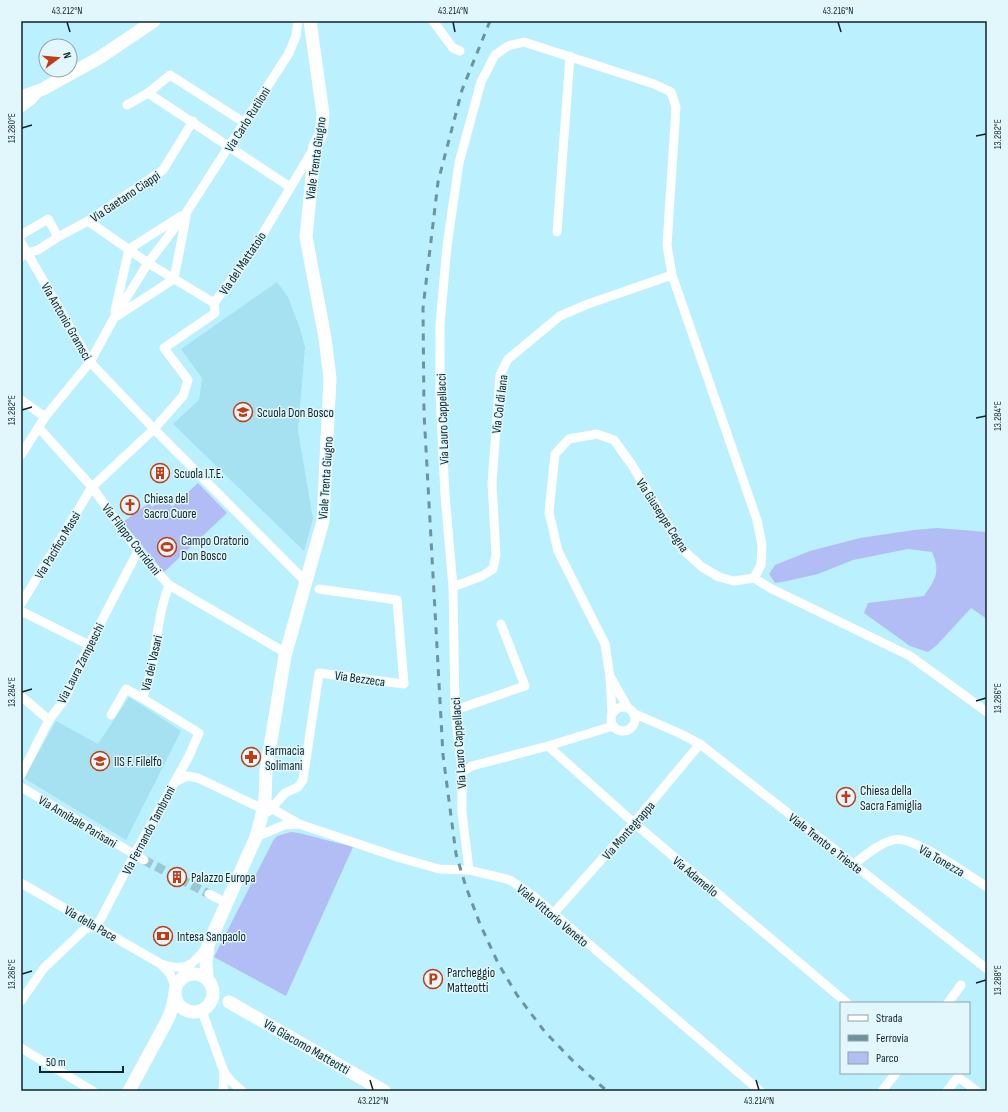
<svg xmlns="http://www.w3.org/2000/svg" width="1008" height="1112" viewBox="0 0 1008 1112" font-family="'Sofia Sans Condensed',sans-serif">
  <rect width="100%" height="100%" fill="#bbf0fe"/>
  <g fill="#a5e1f1">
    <polygon points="277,282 288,297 299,326 305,347 298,431 313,519 304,551 173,424 199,400 202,378 181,349"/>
    <polygon points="129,697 181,731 126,840 24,778 56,721 98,744"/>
  </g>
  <g fill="#b2bdf5">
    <polygon points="198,483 227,513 164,572 123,522 149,503 152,507 165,497 172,507"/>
    <path d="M937,528L987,532V619L971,608L937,645L928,652L910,646L864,613L868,603L924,596C935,580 941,572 932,552L908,549L853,560L818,574L787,581L775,583L769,574L775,565L810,551L860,538L914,530Z"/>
    <polygon points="291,832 299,833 353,847 286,996 214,957 273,841 277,836"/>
  </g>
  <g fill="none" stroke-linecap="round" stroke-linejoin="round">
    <polyline stroke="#99c7d4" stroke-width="9" stroke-dasharray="9 4.5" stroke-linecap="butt" points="144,860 209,894"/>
    <g stroke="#fff" stroke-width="9">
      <polyline points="433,21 453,48 460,51"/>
      <polyline points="148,93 290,187"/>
      <polyline points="127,105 148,93 170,75 245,123"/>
      <polyline points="21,108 32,100 40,91"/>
      <polyline points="88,221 148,263 214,303"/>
      <polyline points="557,232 570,56"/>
      <polyline points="21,235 48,219 58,237"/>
      <polyline points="21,242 90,362 154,429 307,583"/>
      <polyline points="21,257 27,253 38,250 58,237 88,221 163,170 193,121"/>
      <polyline points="115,311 129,249 181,216"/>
      <polyline points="117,316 174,279 186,217"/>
      <polyline points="21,400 45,417"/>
      <polyline points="39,428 92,487 138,551 169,585 286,653"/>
      <polyline points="21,455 45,417 90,362 114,318 148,263 186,213 289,53 296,36 298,21"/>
      <polyline points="754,578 770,588 910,656 987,712"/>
      <polyline points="453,587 482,576 493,569 496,555 492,483 500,375 508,359 560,316 588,304 672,275"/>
      <polyline points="21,604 92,487 154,429 183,396 188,380 164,348 215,313 214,303 252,252 314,148"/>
      <polyline points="21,611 89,645"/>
      <polyline points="611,678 628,708"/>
      <polyline points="21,696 49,720"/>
      <circle cx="623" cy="719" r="12"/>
      <polyline points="455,710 525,686 501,624"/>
      <polyline points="633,713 681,734 700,744 987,969"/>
      <polyline points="111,715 126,689 142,698"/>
      <polyline points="548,746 634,823 847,1003"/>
      <polyline points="462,772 472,766 548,746 613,726"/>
      <polyline points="21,775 49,720 65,699 89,645 138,551"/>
      <polyline points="175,782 187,776 198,778 263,809"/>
      <polyline points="21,787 144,860"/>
      <polyline points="265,798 271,808 299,824 397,857 439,869 469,870 510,880 532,895 760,1091"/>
      <polyline points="268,812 285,793 298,787 303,780 319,673 404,684 397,600 319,589"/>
      <polyline points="256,837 284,825 298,824"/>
      <path d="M854,864C866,855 878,844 893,840C912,834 969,876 987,887"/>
      <polyline points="469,870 462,812 462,772 455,710 453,587 445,495 440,394 440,324 447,246 459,163 481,82 495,55 508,46 524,42 654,84 671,92 676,107 667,245 672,275 757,520 762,545 761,565 754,578 734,581 719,577 702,567 682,549 632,465 614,440 597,434 569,439 555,454 549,512 558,551 605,644 610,677 612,713"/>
      <path d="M21,883L161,964C185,972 193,966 207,946"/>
      <polyline points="209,894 227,903"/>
      <polyline points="553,914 634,823 700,744"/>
      <path d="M97,926L134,855L189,756L199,733L142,698C147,688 149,678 152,666C157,639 159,611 169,585"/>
      <polyline points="162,965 170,974 176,988"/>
      <polyline points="21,1001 44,968 85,929 97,926"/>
      <polyline points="948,1003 961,985"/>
      <polyline points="202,1011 224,1072 231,1081 242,1091"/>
      <polyline points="21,1048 93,1091"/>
      <polyline points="223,1091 224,1072"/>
      <polyline points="882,1091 896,1073"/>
      <polyline points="947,1091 958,1077 977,1091"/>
    </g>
    <g stroke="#fff" stroke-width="13">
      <polyline points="21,97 43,89 99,58 154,21"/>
      <circle cx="194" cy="993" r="19"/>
      <polyline points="207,978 206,961 208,945 256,837 261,819 265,798 266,771 285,656 323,521 330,378 325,338 306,237 315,146 321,134 323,114 310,21"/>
      <polyline points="229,1002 384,1091"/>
      <polyline points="129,1091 168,1019 172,1008 175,994"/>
    </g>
    <polyline stroke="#6d939d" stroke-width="3" stroke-dasharray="7 7" stroke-linecap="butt" points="490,21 462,90 438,182 423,308 424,413 443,755 456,854 466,887 480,924 498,963 517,995 545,1032 575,1063 607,1091"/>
  </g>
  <path fill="none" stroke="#10252a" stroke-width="1.5" d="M67,22L70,32M453,22L455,32M838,22L841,32M22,128L32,125M976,136L986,134M22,410L32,407M976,418L986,416M22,692L32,689M976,701L986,698M22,974L32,971M976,983L986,980M370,1080L373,1090M756,1080L759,1090"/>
  <defs>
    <symbol id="school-ring" viewBox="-11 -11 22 22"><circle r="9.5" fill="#e2f7fc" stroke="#c43b11" stroke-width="1.5"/><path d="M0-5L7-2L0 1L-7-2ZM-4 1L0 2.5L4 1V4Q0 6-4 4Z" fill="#c43b11"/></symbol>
    <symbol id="building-ring" viewBox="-11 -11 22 22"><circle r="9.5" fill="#e2f7fc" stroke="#c43b11" stroke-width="1.5"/><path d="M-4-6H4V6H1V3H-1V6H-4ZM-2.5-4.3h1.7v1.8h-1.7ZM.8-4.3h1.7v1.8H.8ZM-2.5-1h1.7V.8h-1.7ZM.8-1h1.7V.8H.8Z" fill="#c43b11"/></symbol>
    <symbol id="church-ring" viewBox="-11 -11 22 22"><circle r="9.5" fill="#e2f7fc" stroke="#c43b11" stroke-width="1.5"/><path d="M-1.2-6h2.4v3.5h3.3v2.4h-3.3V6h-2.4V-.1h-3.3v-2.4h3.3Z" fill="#c43b11"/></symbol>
    <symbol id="stadium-ring" viewBox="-11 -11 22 22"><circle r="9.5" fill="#e2f7fc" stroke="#c43b11" stroke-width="1.5"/><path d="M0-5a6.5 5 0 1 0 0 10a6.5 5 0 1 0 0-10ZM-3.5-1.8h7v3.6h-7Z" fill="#c43b11"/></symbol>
    <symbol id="pharmacy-ring" viewBox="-11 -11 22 22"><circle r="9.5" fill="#e2f7fc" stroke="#c43b11" stroke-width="1.5"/><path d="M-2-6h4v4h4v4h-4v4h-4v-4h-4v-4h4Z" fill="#c43b11"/></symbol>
    <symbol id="bank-ring" viewBox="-11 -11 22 22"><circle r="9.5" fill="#e2f7fc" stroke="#c43b11" stroke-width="1.5"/><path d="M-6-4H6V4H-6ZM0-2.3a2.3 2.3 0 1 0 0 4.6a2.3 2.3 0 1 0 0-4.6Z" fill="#c43b11"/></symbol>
    <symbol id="parking-ring" viewBox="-11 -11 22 22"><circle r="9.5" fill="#e2f7fc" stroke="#c43b11" stroke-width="1.5"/><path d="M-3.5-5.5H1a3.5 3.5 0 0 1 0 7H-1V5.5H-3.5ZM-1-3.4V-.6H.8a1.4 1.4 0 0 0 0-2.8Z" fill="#c43b11"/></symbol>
  </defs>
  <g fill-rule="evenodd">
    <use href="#school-ring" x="232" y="401" width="22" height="22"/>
    <use href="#building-ring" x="149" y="462" width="22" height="22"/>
    <use href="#church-ring" x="119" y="494" width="22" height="22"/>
    <use href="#stadium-ring" x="156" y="536" width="22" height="22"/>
    <use href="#pharmacy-ring" x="240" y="746" width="22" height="22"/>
    <use href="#school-ring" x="89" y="750" width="22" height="22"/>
    <use href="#church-ring" x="835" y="786" width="22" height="22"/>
    <use href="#building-ring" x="166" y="866" width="22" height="22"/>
    <use href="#bank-ring" x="152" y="925" width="22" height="22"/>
    <use href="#parking-ring" x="422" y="968" width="22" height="22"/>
  </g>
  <g text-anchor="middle" stroke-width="3" stroke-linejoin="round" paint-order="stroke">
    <g font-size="13" fill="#10252a" stroke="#e2f7fc">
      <text transform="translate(247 119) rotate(-58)" y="5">Via Carlo Rutiloni</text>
      <text transform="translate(315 158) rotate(-82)" y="5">Viale Trenta Giugno</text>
      <text transform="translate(125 196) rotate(-34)" y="5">Via Gaetano Ciappi</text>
      <text transform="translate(242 263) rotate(-56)" y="5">Via del Mattatoio</text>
      <text transform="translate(67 321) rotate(60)" y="5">Via Antonio Gramsci</text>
      <text transform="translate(499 404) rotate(-83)" y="5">Via Col di lana</text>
      <text transform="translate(442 419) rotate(-92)" y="5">Via Lauro Cappellacci</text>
      <text transform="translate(325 478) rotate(-86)" y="5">Viale Trenta Giugno</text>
      <text transform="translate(663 515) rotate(57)" y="5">Via Giuseppe Cegna</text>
      <text transform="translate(132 539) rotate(52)" y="5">Via Filippo Corridoni</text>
      <text transform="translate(57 545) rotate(-59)" y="5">Via Pacifico Massi</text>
      <text transform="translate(80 663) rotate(-63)" y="5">Via Laura Zampeschi</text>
      <text transform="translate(151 663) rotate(-77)" y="5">Via dei Vasari</text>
      <text transform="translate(360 678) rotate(8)" y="5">Via Bezzeca</text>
      <text transform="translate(458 743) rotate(-94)" y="5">Via Lauro Cappellacci</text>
      <text transform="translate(78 821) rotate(31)" y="5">Via Annibale Parisani</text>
      <text transform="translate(148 830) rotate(-62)" y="5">Via Fernando Tambroni</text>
      <text transform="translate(628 830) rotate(-49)" y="5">Via Montegrappa</text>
      <text transform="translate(826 843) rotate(38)" y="5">Viale Trento e Trieste</text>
      <text transform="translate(942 860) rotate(30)" y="5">Via Tonezza</text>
      <text transform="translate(696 876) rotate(40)" y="5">Via Adamello</text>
      <text transform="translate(553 915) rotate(40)" y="5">Viale Vittorio Veneto</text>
      <text transform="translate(91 923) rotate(30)" y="5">Via della Pace</text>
      <text transform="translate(307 1046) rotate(30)" y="5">Via Giacomo Matteotti</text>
    </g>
    <g font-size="13" fill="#10252a" stroke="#e2f7fc" text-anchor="start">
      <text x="257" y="417">Scuola Don Bosco</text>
      <text x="174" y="478">Scuola I.T.E.</text>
      <text x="144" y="503">Chiesa del<tspan x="144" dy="15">Sacro Cuore</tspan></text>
      <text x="181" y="545">Campo Oratorio<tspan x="181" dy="15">Don Bosco</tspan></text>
      <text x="265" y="755">Farmacia<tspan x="265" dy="15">Solimani</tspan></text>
      <text x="114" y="766">IIS F. Filelfo</text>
      <text x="860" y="795">Chiesa della<tspan x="860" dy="15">Sacra Famiglia</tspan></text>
      <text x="191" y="882">Palazzo Europa</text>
      <text x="177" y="941">Intesa Sanpaolo</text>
      <text x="447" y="977">Parcheggio<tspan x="447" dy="15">Matteotti</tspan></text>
    </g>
  </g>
  <rect width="1008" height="1112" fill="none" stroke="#e2f7fc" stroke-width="44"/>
  <rect x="840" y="1002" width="130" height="72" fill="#e2f7fc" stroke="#8ea3a8"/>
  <rect x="848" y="1015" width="20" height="6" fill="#ffffff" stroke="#8ea3a8"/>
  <text x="876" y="1022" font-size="12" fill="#10252a">Strada</text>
  <rect x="848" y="1035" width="20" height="6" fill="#6d939d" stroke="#8ea3a8"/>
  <text x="876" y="1042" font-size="12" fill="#10252a">Ferrovia</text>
  <rect x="848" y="1052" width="20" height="12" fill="#b2bdf5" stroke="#8ea3a8"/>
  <text x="876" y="1062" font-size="12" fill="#10252a">Parco</text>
  <g transform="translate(58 58) rotate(74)"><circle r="19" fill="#e2f7fc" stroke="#8ea3a8"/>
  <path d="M0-3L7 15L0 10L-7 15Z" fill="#c43b11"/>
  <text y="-6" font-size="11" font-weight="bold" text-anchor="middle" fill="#10252a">N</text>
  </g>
  <path d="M40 1066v6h83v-6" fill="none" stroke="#10252a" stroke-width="2"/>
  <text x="46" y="1066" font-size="12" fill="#10252a" stroke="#e2f7fc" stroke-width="3" paint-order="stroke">50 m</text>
  <rect x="22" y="22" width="964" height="1068" fill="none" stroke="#10252a" stroke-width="1.5"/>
  <g font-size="10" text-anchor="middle" fill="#10252a">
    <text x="67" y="14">43.212°N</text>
    <text x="453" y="14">43.214°N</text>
    <text x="838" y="14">43.216°N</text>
    <text transform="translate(11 128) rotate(-90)" y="4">13.280°E</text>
    <text transform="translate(997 134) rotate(-90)" y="4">13.282°E</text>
    <text transform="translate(11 410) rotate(-90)" y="4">13.282°E</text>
    <text transform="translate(997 416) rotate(-90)" y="4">13.284°E</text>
    <text transform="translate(11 692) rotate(-90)" y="4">13.284°E</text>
    <text transform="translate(997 698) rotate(-90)" y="4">13.286°E</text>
    <text transform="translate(11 974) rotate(-90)" y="4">13.286°E</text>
    <text transform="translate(997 980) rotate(-90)" y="4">13.288°E</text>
    <text x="373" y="1104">43.212°N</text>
    <text x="759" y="1104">43.214°N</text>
  </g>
</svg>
